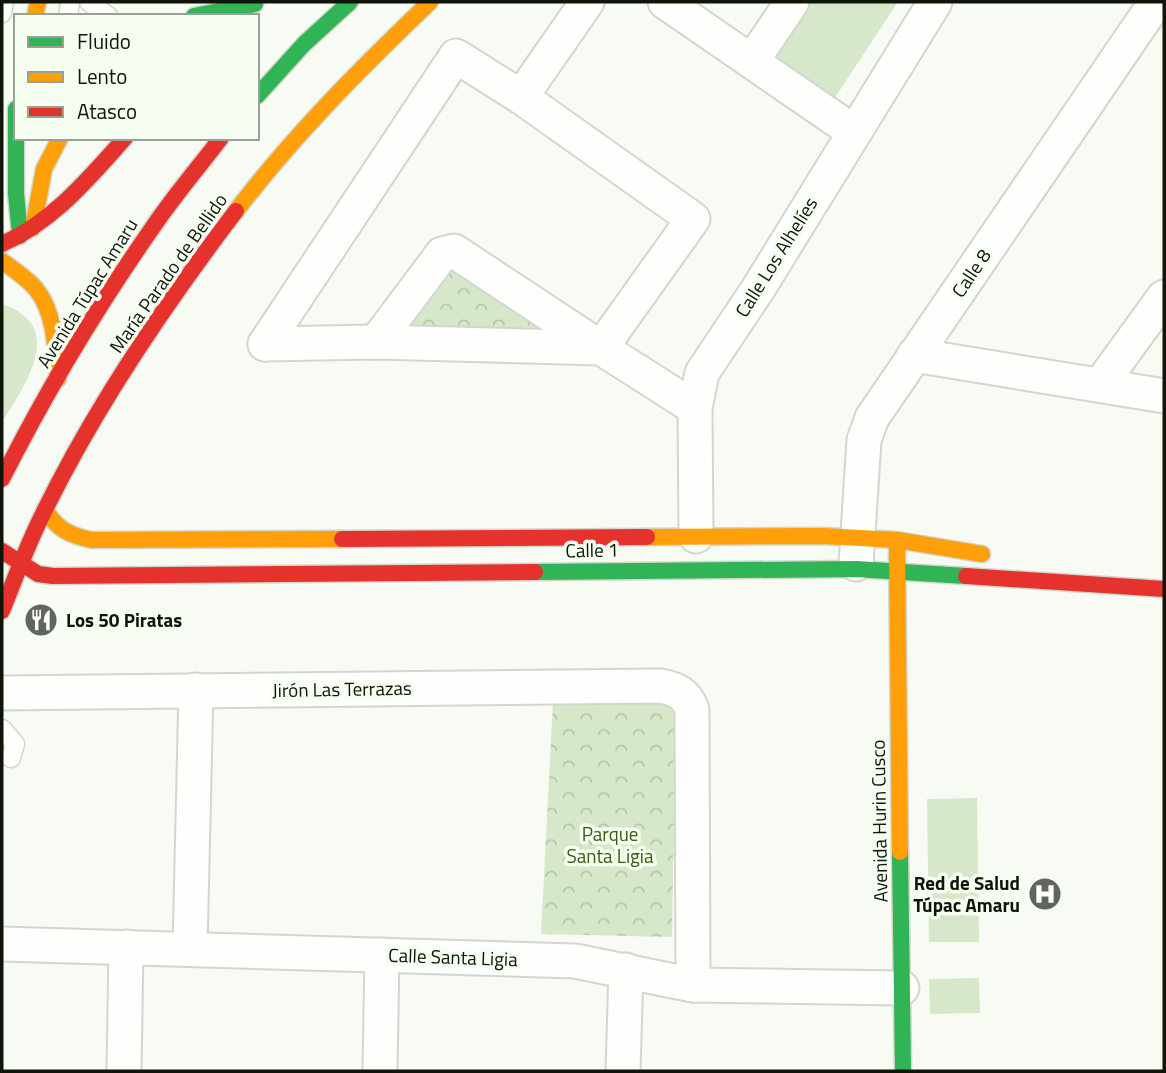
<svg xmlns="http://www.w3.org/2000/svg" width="1166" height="1073" viewBox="0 0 1166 1073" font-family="'Titillium Web',sans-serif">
  <defs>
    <pattern id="forest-crowns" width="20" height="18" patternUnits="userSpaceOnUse" patternTransform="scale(1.75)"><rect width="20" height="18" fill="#d6e8c9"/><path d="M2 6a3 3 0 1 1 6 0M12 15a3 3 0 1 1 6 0" fill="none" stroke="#b6c6ab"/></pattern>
  </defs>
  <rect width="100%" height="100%" fill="#f7fbf4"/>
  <g fill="#d6e8c9">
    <polygon points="803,2 898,2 834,99 767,55"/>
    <path d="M2,304C68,327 25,384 2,423Z"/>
    <polygon points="977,798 979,942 929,942 927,799"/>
    <polygon points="979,978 980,1013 930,1014 929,979"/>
  </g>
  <g fill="url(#forest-crowns)">
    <polygon points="444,258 571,339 401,339"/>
    <polygon points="553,701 658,701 671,707 676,718 672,937 541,934"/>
  </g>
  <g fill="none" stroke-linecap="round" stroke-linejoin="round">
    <defs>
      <g id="lane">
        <polyline points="89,2 108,16"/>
        <polyline points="2,13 4,2"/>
        <polyline points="68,16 70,2"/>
        <polyline points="2,729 15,744 11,758"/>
      </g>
      <g id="street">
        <polyline points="665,2 854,132"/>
        <polyline points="752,61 792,2"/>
        <polyline points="521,97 587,2"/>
        <polyline points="265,344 456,56 521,97 693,219 601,348 454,251 442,254 376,342"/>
        <polyline points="265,344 376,342 601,348 695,408"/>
        <polyline points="914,355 1164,396"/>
        <polyline points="1100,385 1164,297"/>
        <polyline points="696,536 695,408 702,373 758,289 935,2"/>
        <polyline points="856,564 864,440 872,418 1156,2"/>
        <path d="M2,693L660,686C677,689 687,694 692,710L693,985"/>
        <polyline points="2,944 575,961 693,985 902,988"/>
        <polyline points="190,949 196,690"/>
        <polyline points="124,1071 126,947"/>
        <polyline points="380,1071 382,955"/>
        <polyline points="623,1071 626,970"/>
      </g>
      <g id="fast">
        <polyline points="194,16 255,4"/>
        <polyline points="257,96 304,44 350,2"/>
        <polyline points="16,109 16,193 20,236"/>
        <polyline points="535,572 856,569 966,576"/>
        <polyline points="900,852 903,1071"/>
      </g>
      <g id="slow">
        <polyline points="35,16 38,2"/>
        <path d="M236,211C294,135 361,68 430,2"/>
        <polyline points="33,228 44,169 60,138"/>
        <path d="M2,261C13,269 27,278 36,289C55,312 56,350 58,379"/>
        <path d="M45,509C56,529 71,536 92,540L342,539"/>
        <polyline points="647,537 823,536 897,540 982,554"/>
        <polyline points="897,545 900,852"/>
      </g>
      <g id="jam">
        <path d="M2,244C54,221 88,179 125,138"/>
        <path d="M2,479C46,392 97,307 153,227C174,196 198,168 221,138"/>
        <polyline points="342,539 647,537"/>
        <polyline points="2,551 38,574 53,576 535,572"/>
        <polyline points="966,576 1164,589"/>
        <path d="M2,611C14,581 25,551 39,522C92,411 162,308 236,211"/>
      </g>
    </defs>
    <use href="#lane" stroke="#d2d7ce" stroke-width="21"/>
    <use href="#street" stroke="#d2d7ce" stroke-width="37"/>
    <use href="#fast" stroke="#d2d7ce" stroke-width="19"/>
    <use href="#slow" stroke="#d2d7ce" stroke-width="19"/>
    <use href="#jam" stroke="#d2d7ce" stroke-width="19"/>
    <use href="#lane" stroke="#fefefd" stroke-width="18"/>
    <use href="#street" stroke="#fefefd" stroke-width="33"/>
    <use href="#fast" stroke="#30b455" stroke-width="16"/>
    <use href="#slow" stroke="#ff9f0a" stroke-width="16"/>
    <use href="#jam" stroke="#e5322d" stroke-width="16"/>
  </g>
  <defs>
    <symbol id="restaurant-disc" viewBox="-11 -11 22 22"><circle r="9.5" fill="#60665b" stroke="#f6fef1"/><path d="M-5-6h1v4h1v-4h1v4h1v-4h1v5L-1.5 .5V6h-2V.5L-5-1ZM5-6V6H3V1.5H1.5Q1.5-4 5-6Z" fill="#fff"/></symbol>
    <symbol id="hospital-disc" viewBox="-11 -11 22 22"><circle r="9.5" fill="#60665b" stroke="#f6fef1"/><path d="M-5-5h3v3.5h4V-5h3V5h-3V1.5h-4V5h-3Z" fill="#fff"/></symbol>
  </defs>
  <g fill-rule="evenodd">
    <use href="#restaurant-disc" x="22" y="601" width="38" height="38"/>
    <use href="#hospital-disc" x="1026" y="875" width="38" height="38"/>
  </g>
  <g text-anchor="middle" stroke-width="7" stroke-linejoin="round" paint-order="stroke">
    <g font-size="19" fill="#0f1509" stroke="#f6fef1">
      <text transform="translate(776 257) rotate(-58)" y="7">Calle Los Alhelíes</text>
      <text transform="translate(168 273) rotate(-55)" y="7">María Parado de Bellido</text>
      <text transform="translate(971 273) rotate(-56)" y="7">Calle 8</text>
      <text transform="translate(87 293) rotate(-58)" y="7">Avenida Túpac Amaru</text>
      <text transform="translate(592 550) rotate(-1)" y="7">Calle 1</text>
      <text transform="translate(342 689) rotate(-1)" y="7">Jirón Las Terrazas</text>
      <text transform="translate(879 821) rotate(-91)" y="7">Avenida Hurin Cusco</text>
      <text transform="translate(453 957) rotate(2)" y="7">Calle Santa Ligia</text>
    </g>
    <g font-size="19" font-weight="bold" fill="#0f1509" stroke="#f6fef1" text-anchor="start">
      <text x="66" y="627">Los 50 Piratas</text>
      <text x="1020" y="890" text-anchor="end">Red de Salud<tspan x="1020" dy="22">Túpac Amaru</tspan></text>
    </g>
    <g font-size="19" fill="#375b0f" stroke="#f6fef1">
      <text x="610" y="841">Parque<tspan x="610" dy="22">Santa Ligia</tspan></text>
    </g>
  </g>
  <rect width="1166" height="1073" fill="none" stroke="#0f1509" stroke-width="7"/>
  <rect x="14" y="14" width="245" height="126" fill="#f6fef1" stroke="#9aa194" stroke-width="2"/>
  <rect x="28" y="37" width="35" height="10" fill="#30b455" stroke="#9aa194" stroke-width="2"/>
  <text x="77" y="49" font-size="21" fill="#0f1509">Fluido</text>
  <rect x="28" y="72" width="35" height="10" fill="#ff9f0a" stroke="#9aa194" stroke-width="2"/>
  <text x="77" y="84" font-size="21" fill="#0f1509">Lento</text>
  <rect x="28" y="107" width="35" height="10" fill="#e5322d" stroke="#9aa194" stroke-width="2"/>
  <text x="77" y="119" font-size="21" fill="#0f1509">Atasco</text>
</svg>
